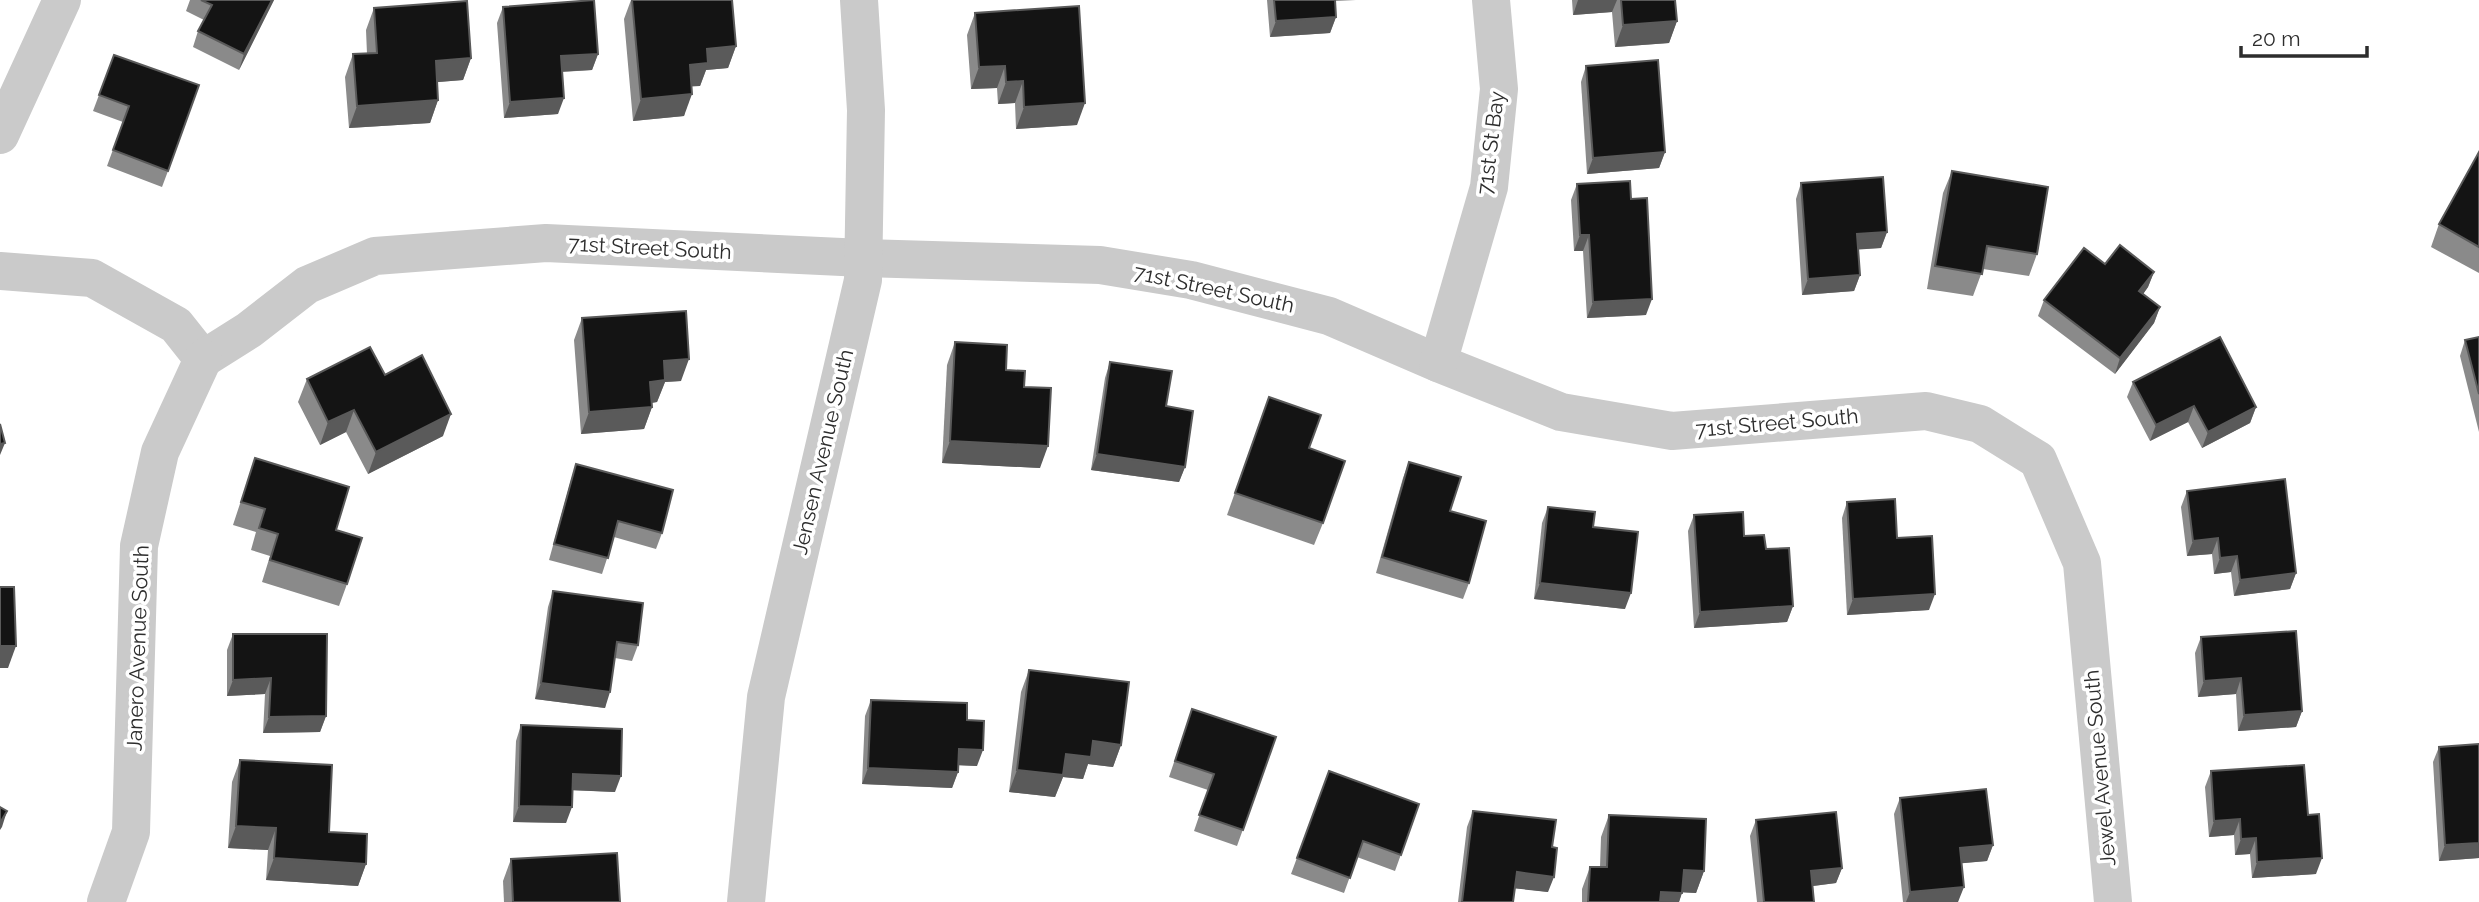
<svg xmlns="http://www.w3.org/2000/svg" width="2479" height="902" viewBox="0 0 2479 902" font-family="Raleway,sans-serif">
  <rect width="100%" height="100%" fill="#fff"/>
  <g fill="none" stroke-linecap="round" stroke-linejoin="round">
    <g stroke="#cacaca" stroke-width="38">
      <polyline points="0,135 62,0"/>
      <polyline points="0,271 92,278 176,325 203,359"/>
      <polyline points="203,359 249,330 307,285 375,256 546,243 863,258 1100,265 1191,280 1329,316 1438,363 1561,412 1672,431 1926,411 1980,424 2038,460 2082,563 2113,902"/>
      <polyline points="1438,363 1489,187 1499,89 1491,0"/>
      <polyline points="106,902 131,832 139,546 160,452 203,359"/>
      <polyline points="746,902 766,697 863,280 866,110 859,0"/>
    </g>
  </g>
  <g fill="#8a8a8a">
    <polygon points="190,0 274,0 239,70 193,47 198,31 204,20 186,11"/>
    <polygon points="631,0 732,0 736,46 728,68 706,70 700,86 691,86 684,116 633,121 624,19"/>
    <polygon points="1267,0 1356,0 1335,1 1336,17 1330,33 1270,37"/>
    <polygon points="1572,0 1675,0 1677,21 1669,43 1615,47 1612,12 1573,15"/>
    <polygon points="503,7 598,54 592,70 562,72 558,114 504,118 497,23"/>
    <polygon points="374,8 471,58 463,80 437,82 438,100 430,123 349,128 345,77 353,54 367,54 366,30"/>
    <polygon points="975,13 1077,125 1016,129 1015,103 998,104 997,88 971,89 967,35"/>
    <polygon points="114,55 168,171 162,187 107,166 123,122 93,111"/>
    <polygon points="1586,66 1665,152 1659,168 1587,174 1581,82"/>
    <polygon points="2479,152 2479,273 2431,247 2439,224"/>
    <polygon points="1952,171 2037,254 2029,276 1983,269 1973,296 1927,289 1943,193"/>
    <polygon points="1801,183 1887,232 1881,248 1858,249 1860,275 1854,291 1802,295 1796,199"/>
    <polygon points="1577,184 1631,199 1646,315 1587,318 1583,251 1574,251 1571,200"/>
    <polygon points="2105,264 2154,272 2148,287 2143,294 2160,307 2154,323 2115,374 2038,316 2044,300"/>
    <polygon points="582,318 681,381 665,382 657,402 652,403 652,407 644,429 581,434 574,340"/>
    <polygon points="2479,337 2479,432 2460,356 2465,340"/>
    <polygon points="955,342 1006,370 1024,387 1040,468 942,463 947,365"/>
    <polygon points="1110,362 1166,406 1185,467 1179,482 1091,470 1105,378"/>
    <polygon points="385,375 443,436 368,474 346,432 320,445 298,402 307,379"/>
    <polygon points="2133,382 2256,407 2250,423 2202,448 2188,422 2150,441 2127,397"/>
    <polygon points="1269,397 1309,448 1323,523 1314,545 1227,515"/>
    <polygon points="255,458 336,530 347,584 339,606 262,582 270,556 251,550 256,532 233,525"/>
    <polygon points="1409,462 1450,511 1469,583 1463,599 1376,573 1403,478"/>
    <polygon points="576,464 662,533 656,549 614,537 602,574 549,560 571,480"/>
    <polygon points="2187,491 2296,573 2290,589 2234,596 2231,572 2214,574 2212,554 2187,556 2181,507"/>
    <polygon points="1847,502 1897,538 1929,610 1847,615 1842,518"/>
    <polygon points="1548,507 1593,527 1625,609 1534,599 1542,523"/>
    <polygon points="1694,515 1744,536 1766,549 1793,606 1787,622 1694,628 1688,531"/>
    <polygon points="553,591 638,645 632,661 615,658 605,708 535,699 548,607"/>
    <polygon points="233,634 326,716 320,732 263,733 265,694 227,696 227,650"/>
    <polygon points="2201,637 2302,711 2296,727 2238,731 2236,694 2198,697 2195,653"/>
    <polygon points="1029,670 1121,745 1113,767 1088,764 1083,779 1063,777 1055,797 1009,792 1021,692"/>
    <polygon points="871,700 967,720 977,766 958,765 958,772 952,788 862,784 865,716"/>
    <polygon points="1192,709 1276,737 1237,846 1194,831 1208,790 1169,777"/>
    <polygon points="521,725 615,792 572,790 566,823 513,822 516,741"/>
    <polygon points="2439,747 2479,858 2439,861 2433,762"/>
    <polygon points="240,760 329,832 366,864 358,886 266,880 268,850 228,848 232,782"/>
    <polygon points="1329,771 1419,804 1395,871 1357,857 1344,893 1291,874"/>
    <polygon points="2211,771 2308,815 2316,874 2252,878 2250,854 2235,855 2234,835 2209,837 2205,787"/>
    <polygon points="1900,798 1993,845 1987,861 1962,863 1958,902 1903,902 1894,814"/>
    <polygon points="1473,811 1552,847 1548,892 1515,888 1513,902 1458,902 1467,827"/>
    <polygon points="1609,815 1704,871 1696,893 1682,892 1679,902 1582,902 1582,889 1590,867 1600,867 1601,837"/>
    <polygon points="1756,820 1842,868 1836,883 1813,886 1814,902 1757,902 1750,836"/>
    <polygon points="511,859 620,902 504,902 503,881"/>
  </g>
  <g fill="#5a5a5a">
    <polygon points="272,0 274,0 239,70 244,54"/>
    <polygon points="1578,0 1617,0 1612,12 1573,15"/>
    <polygon points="1336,17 1330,33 1270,37 1276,21"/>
    <polygon points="1677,21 1669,43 1615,47 1623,25"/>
    <polygon points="736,46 728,68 706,70 700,86 682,87 690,65 707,49"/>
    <polygon points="598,54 592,70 555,72 561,56"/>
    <polygon points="471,58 463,80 427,83 436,61"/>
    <polygon points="1005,66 997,88 971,89 979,67"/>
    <polygon points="1023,81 1015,103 998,104 1006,82"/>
    <polygon points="692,94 684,116 633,121 641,99"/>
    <polygon points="564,98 558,114 504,118 510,102"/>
    <polygon points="438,100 430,123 349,128 357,106"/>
    <polygon points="1085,103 1077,125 1016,129 1024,107"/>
    <polygon points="1665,152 1659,168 1587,174 1593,158"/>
    <polygon points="1887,232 1881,248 1852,250 1857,234"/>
    <polygon points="1580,235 1589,235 1583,251 1574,251"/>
    <polygon points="2154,272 2148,287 2134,307 2139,291"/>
    <polygon points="1860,275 1854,291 1802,295 1808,279"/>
    <polygon points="1652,299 1646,315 1587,318 1593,302"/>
    <polygon points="2160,307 2154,323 2115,374 2120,358"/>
    <polygon points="689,359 681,381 665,382 657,402 642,404 650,382 664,361"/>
    <polygon points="2194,406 2188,422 2150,441 2156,425"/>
    <polygon points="652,407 644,429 581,434 589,412"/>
    <polygon points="2256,407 2250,423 2202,448 2208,432"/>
    <polygon points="354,410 346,432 320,445 328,422"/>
    <polygon points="451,414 443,436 368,474 376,452"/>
    <polygon points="950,441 1048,446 1040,468 942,463"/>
    <polygon points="5,443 0,455 0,444"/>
    <polygon points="1097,454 1185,467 1179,482 1091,470"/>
    <polygon points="2218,538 2212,554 2187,556 2193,541"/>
    <polygon points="2237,556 2231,572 2214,574 2220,558"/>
    <polygon points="2296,573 2290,589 2234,596 2240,580"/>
    <polygon points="1540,583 1631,593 1625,609 1534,599"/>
    <polygon points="1935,594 1929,610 1847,615 1853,599"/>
    <polygon points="1793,606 1787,622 1694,628 1700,612"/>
    <polygon points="0,646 16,646 8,668 0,668"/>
    <polygon points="271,678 265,694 227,696 233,680"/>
    <polygon points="2241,678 2236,694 2198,697 2204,681"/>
    <polygon points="541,683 610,692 605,708 535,699"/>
    <polygon points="2302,711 2296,727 2238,731 2244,715"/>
    <polygon points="326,716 320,732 263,733 269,717"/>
    <polygon points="1093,741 1121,745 1113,767 1088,764 1083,779 1063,777 1055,797 1009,792 1017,770"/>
    <polygon points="959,749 983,750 977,766 953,765"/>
    <polygon points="868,768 958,772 952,788 862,784"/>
    <polygon points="573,774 621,776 615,792 567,790"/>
    <polygon points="519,806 572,807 566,823 513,822"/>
    <polygon points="7,811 2,827 0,830 0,823"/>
    <polygon points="2240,819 2234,835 2209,837 2214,821"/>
    <polygon points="236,826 276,828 268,850 228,848"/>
    <polygon points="2256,838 2250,854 2235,855 2241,839"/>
    <polygon points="2479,843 2479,858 2439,861 2445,845"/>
    <polygon points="1993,845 1987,861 1954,864 1960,848"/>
    <polygon points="274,858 366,864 358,886 266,880"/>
    <polygon points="2322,858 2316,874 2252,878 2257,862"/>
    <polygon points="1842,868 1836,883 1805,887 1811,871"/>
    <polygon points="1684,870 1704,871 1696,893 1675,892"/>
    <polygon points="1517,872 1554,877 1548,892 1511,888"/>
    <polygon points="1964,887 1958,902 1906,902 1910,892"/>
    <polygon points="1661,892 1682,893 1679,902 1657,902"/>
  </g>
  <g fill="#141414" stroke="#5a5a5a" stroke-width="2">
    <polygon points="201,0 272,0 244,54 198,31 212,5"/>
    <polygon points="594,0 598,54 561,56 564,98 510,102 503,7"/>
    <polygon points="632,0 732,0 736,46 707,49 708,63 690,65 692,94 641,99"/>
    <polygon points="1274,0 1335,0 1336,17 1276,21"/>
    <polygon points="1621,0 1675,0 1677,21 1623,25"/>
    <polygon points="467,1 471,58 436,61 438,100 357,106 353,54 377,53 374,8"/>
    <polygon points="1079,6 1085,103 1024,107 1023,81 1006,82 1005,66 979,67 975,13"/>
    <polygon points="114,55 199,85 168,171 113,150 129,106 99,95"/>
    <polygon points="1658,60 1665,152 1593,158 1586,66"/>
    <polygon points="2479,152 2479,247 2439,224"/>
    <polygon points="1952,171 2048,187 2037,254 1987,246 1982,274 1935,266"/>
    <polygon points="1883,177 1887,232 1857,234 1860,275 1808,279 1801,183"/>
    <polygon points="1630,181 1631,199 1647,198 1652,299 1593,302 1589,235 1580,235 1577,184"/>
    <polygon points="2120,245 2154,272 2139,291 2160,307 2120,358 2044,300 2084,248 2105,264"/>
    <polygon points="686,311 689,359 664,361 665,380 650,382 652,407 589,412 582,318"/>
    <polygon points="2220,337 2256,407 2208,432 2194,406 2156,425 2133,382"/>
    <polygon points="2479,337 2479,394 2465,340"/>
    <polygon points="955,342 1007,345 1006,370 1025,371 1024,387 1051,388 1048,446 950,441"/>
    <polygon points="370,347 385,375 422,355 451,414 376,452 354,410 328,422 307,379"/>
    <polygon points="1110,362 1172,371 1166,406 1193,411 1185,467 1097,454"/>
    <polygon points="1269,397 1321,415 1309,448 1345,461 1323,523 1235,493"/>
    <polygon points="0,424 5,443 0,444"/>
    <polygon points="255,458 349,487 336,530 362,538 347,584 270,560 278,534 259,528 265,509 241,502"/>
    <polygon points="1409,462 1461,477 1450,511 1486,521 1469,583 1382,557"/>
    <polygon points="576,464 673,490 662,533 618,521 608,558 554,544"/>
    <polygon points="2285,479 2296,573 2240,580 2237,556 2220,558 2218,538 2193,541 2187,491"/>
    <polygon points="1895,499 1897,538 1932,536 1935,594 1853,599 1847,502"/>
    <polygon points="1548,507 1595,512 1593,527 1638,532 1631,593 1540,583"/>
    <polygon points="1743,512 1744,536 1764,535 1766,549 1789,548 1793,606 1700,612 1694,515"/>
    <polygon points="0,587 14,587 16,646 0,646"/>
    <polygon points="553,591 643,603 638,645 617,642 610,692 541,683"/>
    <polygon points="2296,631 2302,711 2244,715 2241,678 2204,681 2201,637"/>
    <polygon points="233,634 327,634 326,716 269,717 271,678 233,680"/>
    <polygon points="1029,670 1129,682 1121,745 1093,741 1091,757 1066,754 1063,775 1017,770"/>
    <polygon points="871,700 967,703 967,720 984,721 983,750 959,749 958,772 868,768"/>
    <polygon points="1192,709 1276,737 1243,830 1199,815 1214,774 1175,761"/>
    <polygon points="521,725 622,729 621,776 573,774 572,807 519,806"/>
    <polygon points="2479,744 2479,843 2445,845 2439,747"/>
    <polygon points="240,760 332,765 329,832 367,834 366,864 274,858 276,828 236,826"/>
    <polygon points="2304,765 2308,815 2319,814 2322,858 2257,862 2256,838 2241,839 2240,819 2214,821 2211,771"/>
    <polygon points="1329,771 1419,804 1401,855 1363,841 1350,878 1297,858"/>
    <polygon points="1986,789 1993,845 1960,848 1964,887 1910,892 1900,798"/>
    <polygon points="0,807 7,811 0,823"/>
    <polygon points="1473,811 1556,820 1552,847 1557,848 1554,877 1517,872 1513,902 1462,902"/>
    <polygon points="1836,812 1842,868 1811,871 1814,902 1764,902 1756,820"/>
    <polygon points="1609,815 1706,819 1704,871 1684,870 1682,893 1661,892 1660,902 1588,902 1590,867 1607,867"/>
    <polygon points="617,853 620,902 513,902 511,859"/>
  </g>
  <g text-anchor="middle" stroke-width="7" stroke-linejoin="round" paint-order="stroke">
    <g font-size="21" fill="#2d2d2d" stroke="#fff">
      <text transform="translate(1491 143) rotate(-83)" y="7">71st St Bay</text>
      <text transform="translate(650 248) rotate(3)" y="7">71st Street South</text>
      <text transform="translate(1214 289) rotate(12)" y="7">71st Street South</text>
      <text transform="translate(1777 423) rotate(-5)" y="7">71st Street South</text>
      <text transform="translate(823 452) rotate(-77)" y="7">Jensen Avenue South</text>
      <text transform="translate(138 648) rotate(-88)" y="7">Janero Avenue South</text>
      <text transform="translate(2100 768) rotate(-95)" y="7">Jewel Avenue South</text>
    </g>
  </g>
  <path d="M2241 46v10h126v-10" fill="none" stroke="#2d2d2d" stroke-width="3.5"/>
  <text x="2252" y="46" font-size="21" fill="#2d2d2d" stroke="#ffffff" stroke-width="5" paint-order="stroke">20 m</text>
</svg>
